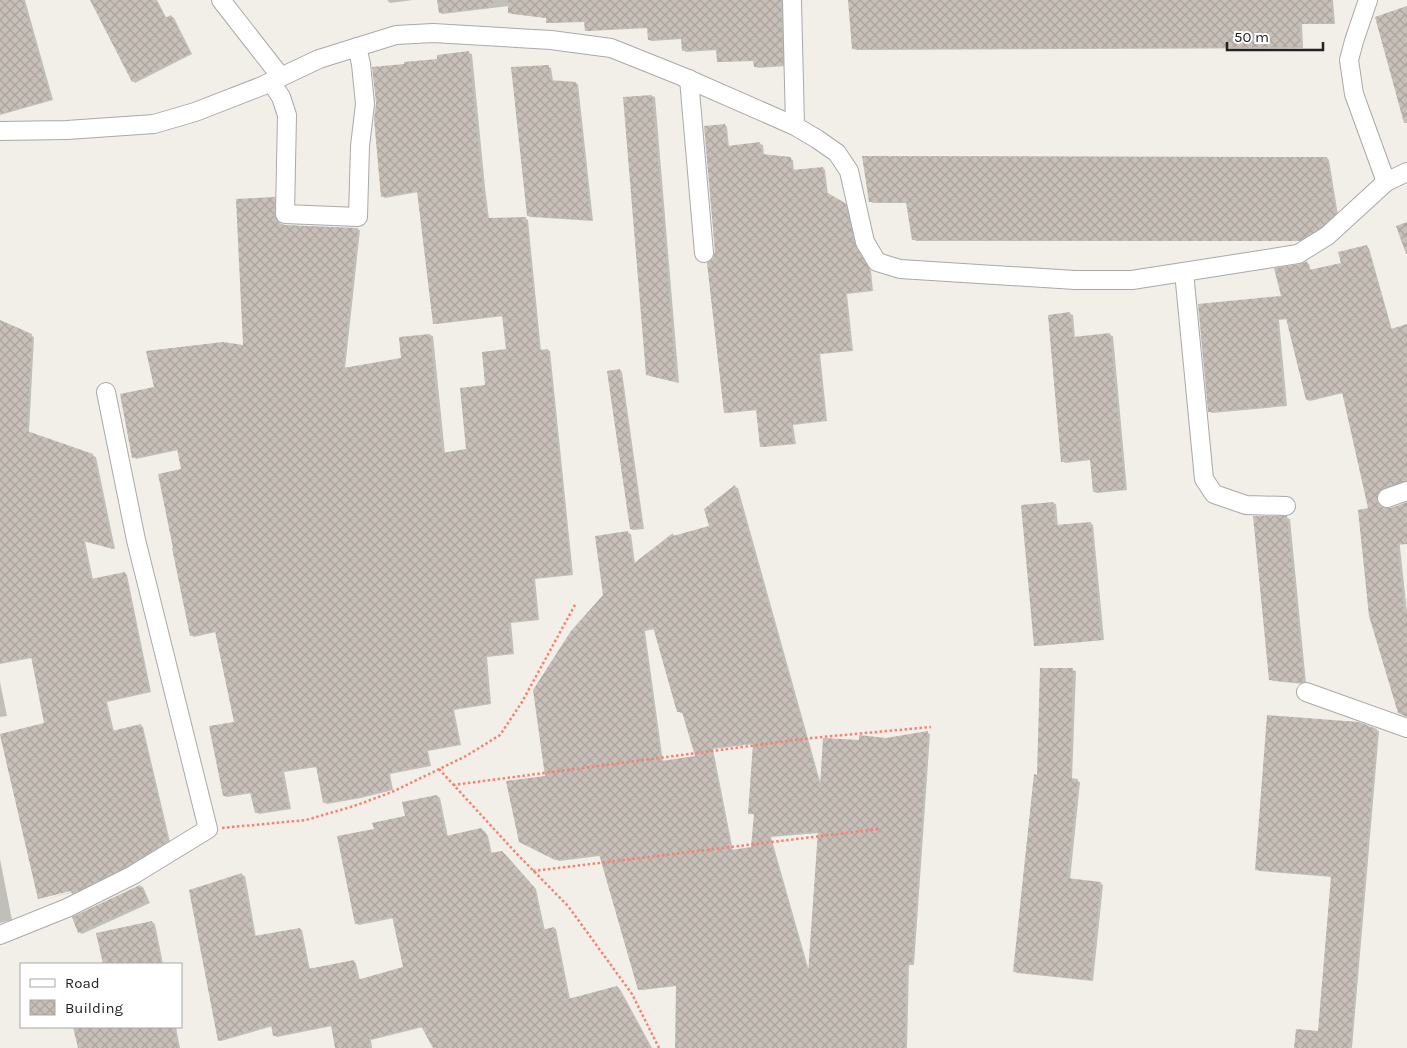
<svg xmlns="http://www.w3.org/2000/svg" width="1407" height="1048" viewBox="0 0 1407 1048" font-family="Karla,sans-serif">
  <defs>
    <pattern id="building-cross-hatch" width="8" height="8" patternUnits="userSpaceOnUse" patternTransform="scale(1.25)"><rect width="8" height="8" fill="#c7bfb8"/><path d="M0 0l8 8M0 8l8-8" fill="none" stroke="#aba49e"/></pattern>
  </defs>
  <rect width="100%" height="100%" fill="#f2efe9"/>
  <g fill="#0003" fill-rule="evenodd">
    <polygon points="0,0 25,0 53,100 0,115"/>
    <polygon points="92,0 157,0 167,19 171,16 174,18 192,54 135,83 133,81"/>
    <polygon points="387,0 413,0 390,3"/>
    <polygon points="438,0 784,0 785,66 758,68 755,66 755,61 721,62 718,61 717,50 686,52 683,50 682,39 652,41 649,40 648,28 588,31 586,30 585,22 550,23 547,22 547,18 512,14 509,12 509,6 442,14 440,12"/>
    <polygon points="850,0 1333,0 1335,24 1302,24 1303,48 856,50 853,48"/>
    <polygon points="469,53 472,54 485,187 489,219 525,218 528,220 541,351 547,350 550,351 573,575 535,579 539,620 511,623 514,654 487,657 491,704 454,710 461,745 428,751 431,766 390,774 393,790 361,798 327,804 324,802 317,767 284,772 291,809 259,814 256,812 252,793 227,797 224,796 235,723 216,632 194,637 191,635 183,470 178,450 136,459 134,457 155,388 244,346 274,198 277,200 277,216 278,222 281,225 357,229 360,230 345,369 402,359 430,335 433,336 445,454 468,450 487,386 507,351 504,316 437,324 434,323 418,192 385,198 383,196 439,60"/>
    <polygon points="548,67 551,68 553,81 575,83 578,84 593,221 531,217 528,216"/>
    <polygon points="652,96 655,97 679,383 650,376 624,98"/>
    <polygon points="725,125 727,127 729,147 760,144 763,145 764,155 790,159 793,160 794,171 823,168 825,170 828,195 848,205 857,247 871,271 873,291 847,294 853,351 820,354 827,421 793,425 796,444 764,447 761,446 758,410 728,413 725,412 714,259"/>
    <polygon points="1327,158 1329,160 1338,215 1323,229 1303,241 916,241 914,239 908,203 873,203 870,201"/>
    <polygon points="1367,247 1369,248 1392,330 1407,325 1407,482 1386,489 1379,497 1379,503 1382,508 1396,510 1407,612 1407,716 1370,509 1343,393 1310,401 1307,400 1288,319 1279,320 1287,406 1212,413 1209,411 1306,263 1309,264 1311,271 1342,264"/>
    <polygon points="1070,314 1073,315 1075,338 1110,335 1113,336 1127,490 1097,493 1094,492 1091,460 1065,463 1063,461"/>
    <polygon points="0,321 34,337 29,433 96,457 115,549 85,541 93,580 125,573 127,575 151,692 107,702 114,732 141,726 143,727 170,842 131,867 76,894 72,892 42,900 78,891 32,658 0,664"/>
    <polygon points="620,370 622,372 644,529 633,530 631,529"/>
    <path d="M735,487L738,488L821,785L860,742L886,740L927,733L930,734L914,965H909L907,1048H676L677,986L642,990L639,989L600,856L559,861L520,842L547,777L604,595L628,533L631,534L635,564L673,535L676,536L711,527ZM655,629L678,711L681,713H684L696,757L663,762L645,631ZM754,744L750,813L755,815L752,848L733,851L713,749ZM819,833L809,971L771,837Z"/>
    <polygon points="1053,503 1056,504 1058,526 1090,523 1093,525 1104,640 1038,646 1036,645"/>
    <polygon points="1287,518 1290,519 1306,683 1304,684 1273,681 1270,679"/>
    <polygon points="1073,670 1076,671 1072,779 1080,782 1070,880 1100,883 1103,885 1093,981 1017,973 1015,972"/>
    <polygon points="0,682 7,716 0,717"/>
    <polygon points="1377,730 1379,731 1352,1048 1296,1048 1319,1032 1332,877 1259,871 1256,869"/>
    <polygon points="437,796 440,798 448,837 484,831 488,836 492,854 505,854 536,889 545,931 554,928 556,929 570,999 617,987 620,989 652,1048 434,1048 423,1027 371,1040 372,1048 337,1048 332,1026 277,1037 274,1035 273,1026 221,1041 219,1040 242,875 245,876 256,937 300,929 302,930 310,970 353,961 356,963 360,981 404,967 394,918 359,925 356,923 375,830 406,817 403,803"/>
    <polygon points="0,859 12,920 0,923"/>
    <polygon points="140,886 143,887 150,903 82,934 79,932"/>
    <polygon points="152,922 155,924 163,964 104,964 98,934"/>
    <polygon points="75,1027 176,1027 180,1048 79,1048"/>
  </g>
  <g fill="url(#building-cross-hatch)" fill-rule="evenodd">
    <polygon points="0,0 23,0 51,99 0,114"/>
    <polygon points="90,0 156,0 165,18 171,15 190,53 132,82"/>
    <polygon points="437,0 493,0 493,7 439,13"/>
    <polygon points="508,0 781,0 783,65 754,67 753,60 717,62 716,49 682,51 681,38 648,40 647,27 585,31 584,21 546,23 546,18 508,13"/>
    <polygon points="848,0 1331,0 1333,23 1299,24 1301,47 852,49"/>
    <polygon points="1407,6 1407,123 1404,123 1375,17"/>
    <polygon points="469,51 482,185 487,218 526,217 539,350 548,349 571,574 533,578 537,619 508,622 512,653 484,656 489,703 452,709 459,744 426,750 429,764 388,773 391,788 358,797 323,803 316,766 281,771 289,808 255,813 250,792 223,796 209,726 234,722 215,631 190,636 172,548 173,548 158,474 181,469 177,449 132,458 120,394 154,387 146,351 223,342 243,345 236,199 275,197 274,214 276,219 280,223 285,225 358,228 343,368 401,358 399,337 430,334 442,453 466,449 460,388 485,385 482,352 506,349 502,315 433,324 417,191 381,197 374,119 376,103 372,67 404,64 404,62 437,59 437,55"/>
    <polygon points="549,65 550,80 576,82 591,220 527,216 511,67"/>
    <polygon points="652,95 663,218 676,382 646,375 623,97"/>
    <polygon points="725,124 727,146 760,142 762,154 791,157 792,170 823,167 826,192 845,203 855,245 869,268 871,290 845,293 851,350 818,354 825,420 791,424 793,443 760,447 756,409 724,413 707,263 713,258 715,252 704,126"/>
    <polygon points="862,156 1327,157 1336,214 1321,228 1299,241 912,240 906,202 869,202"/>
    <polygon points="1407,222 1407,254 1406,254 1396,226"/>
    <polygon points="1367,245 1391,329 1407,324 1407,481 1383,488 1379,491 1377,497 1377,502 1380,506 1385,508 1391,508 1407,502 1407,544 1397,545 1404,612 1407,611 1407,717 1398,713 1369,616 1358,510 1368,508 1342,392 1306,400 1286,318 1277,319 1284,405 1208,412 1198,304 1281,296 1274,268 1300,264 1307,261 1309,270 1341,263 1338,252"/>
    <polygon points="1070,312 1073,337 1110,333 1125,489 1093,492 1090,459 1061,462 1048,315"/>
    <polygon points="0,320 32,334 27,431 93,454 113,549 83,541 91,579 125,572 149,691 105,701 112,731 141,724 168,841 128,866 72,894 71,891 38,899 0,735 0,734 44,723 31,656 0,663"/>
    <polygon points="620,369 642,528 630,529 607,371"/>
    <path d="M735,485L820,787L823,738L859,740V735L886,738L928,731L912,964L906,965L905,1048H675L676,985L638,990L599,854L555,860L519,842L506,781L545,776L533,690L571,631L603,595L595,536L628,531L633,564L673,533V536L709,526L704,509ZM653,627L677,712H682L695,756L661,761L643,630ZM753,743L748,814H754L751,847L731,850L711,748ZM818,831L808,973L769,836Z"/>
    <polygon points="1053,502 1055,525 1091,522 1101,640 1034,646 1021,505"/>
    <polygon points="1253,516 1287,516 1304,682 1300,683 1269,680"/>
    <polygon points="1040,668 1073,668 1070,778 1078,779 1067,878 1101,882 1090,980 1013,972 1034,774 1037,775"/>
    <polygon points="1267,715 1359,722 1377,729 1350,1048 1294,1048 1296,1029 1318,1031 1331,876 1255,870"/>
    <polygon points="437,795 446,836 481,828 486,833 490,853 502,851 534,887 542,930 554,927 568,999 617,986 651,1048 433,1048 421,1026 369,1039 371,1048 335,1048 331,1025 273,1036 271,1024 218,1041 189,890 242,873 254,936 300,928 308,969 354,960 357,980 403,967 392,916 355,924 337,836 374,829 372,823 405,816 402,802"/>
    <polygon points="140,885 148,901 78,933 72,917"/>
    <polygon points="152,921 161,964 103,964 96,933"/>
    <polygon points="73,1027 174,1027 178,1048 78,1048"/>
  </g>
  <g fill="none" stroke-linecap="round" stroke-linejoin="round">
    <defs>
      <g id="minor">
        <polyline points="221,0 281,77"/>
        <polyline points="792,0 795,126"/>
        <polyline points="1368,0 1354,41 1349,60 1354,94 1386,182"/>
        <polyline points="689,79 704,253"/>
        <polyline points="271,82 281,97 287,115 285,214 358,217 360,146 365,104 361,64 357,47"/>
        <polyline points="0,131 67,130 154,124 195,112 262,86 319,59 396,35 433,33 551,40 611,48 681,76 795,126 817,139 837,153 849,171 865,242 877,262 900,269 1075,280 1132,280 1298,254 1327,236 1386,182 1407,172"/>
        <polyline points="1184,272 1204,479 1214,494 1246,505 1286,506"/>
        <polyline points="1387,498 1407,491"/>
        <polyline points="1306,692 1407,728"/>
        <polyline points="0,935 67,908 133,875 208,829 136,540 106,392"/>
      </g>
    </defs>
    <use href="#minor" stroke="#a9a9a9" stroke-width="20"/>
    <g stroke="#fa8072" stroke-width="2.5" stroke-dasharray="2.5 2.5" stroke-linecap="butt">
      <polyline points="439,769 516,853 568,906 632,994 659,1048"/>
      <polyline points="453,785 811,738 931,727"/>
      <polyline points="222,828 306,820 354,806 392,792 466,756 500,735 522,702 576,603"/>
      <polyline points="533,871 879,829"/>
    </g>
    <use href="#minor" stroke="#fff" stroke-width="18"/>
  </g>
  <rect x="20" y="963" width="162" height="65" fill="#ffffff" stroke="#a7a7a7"/>
  <rect x="30" y="979" width="25" height="8" fill="#ffffff" stroke="#a7a7a7"/>
  <text x="65" y="988" font-size="15" fill="#222222">Road</text>
  <rect x="30" y="1000" width="25" height="15" fill="url(#building-cross-hatch)" stroke="#a7a7a7"/>
  <text x="65" y="1013" font-size="15" fill="#222222">Building</text>
  <path d="M1227 42v8h96v-8" fill="none" stroke="#222222" stroke-width="2.5"/>
  <text x="1234" y="42" font-size="15" fill="#222222" stroke="#ffffff" stroke-width="4" paint-order="stroke">50 m</text>
</svg>
